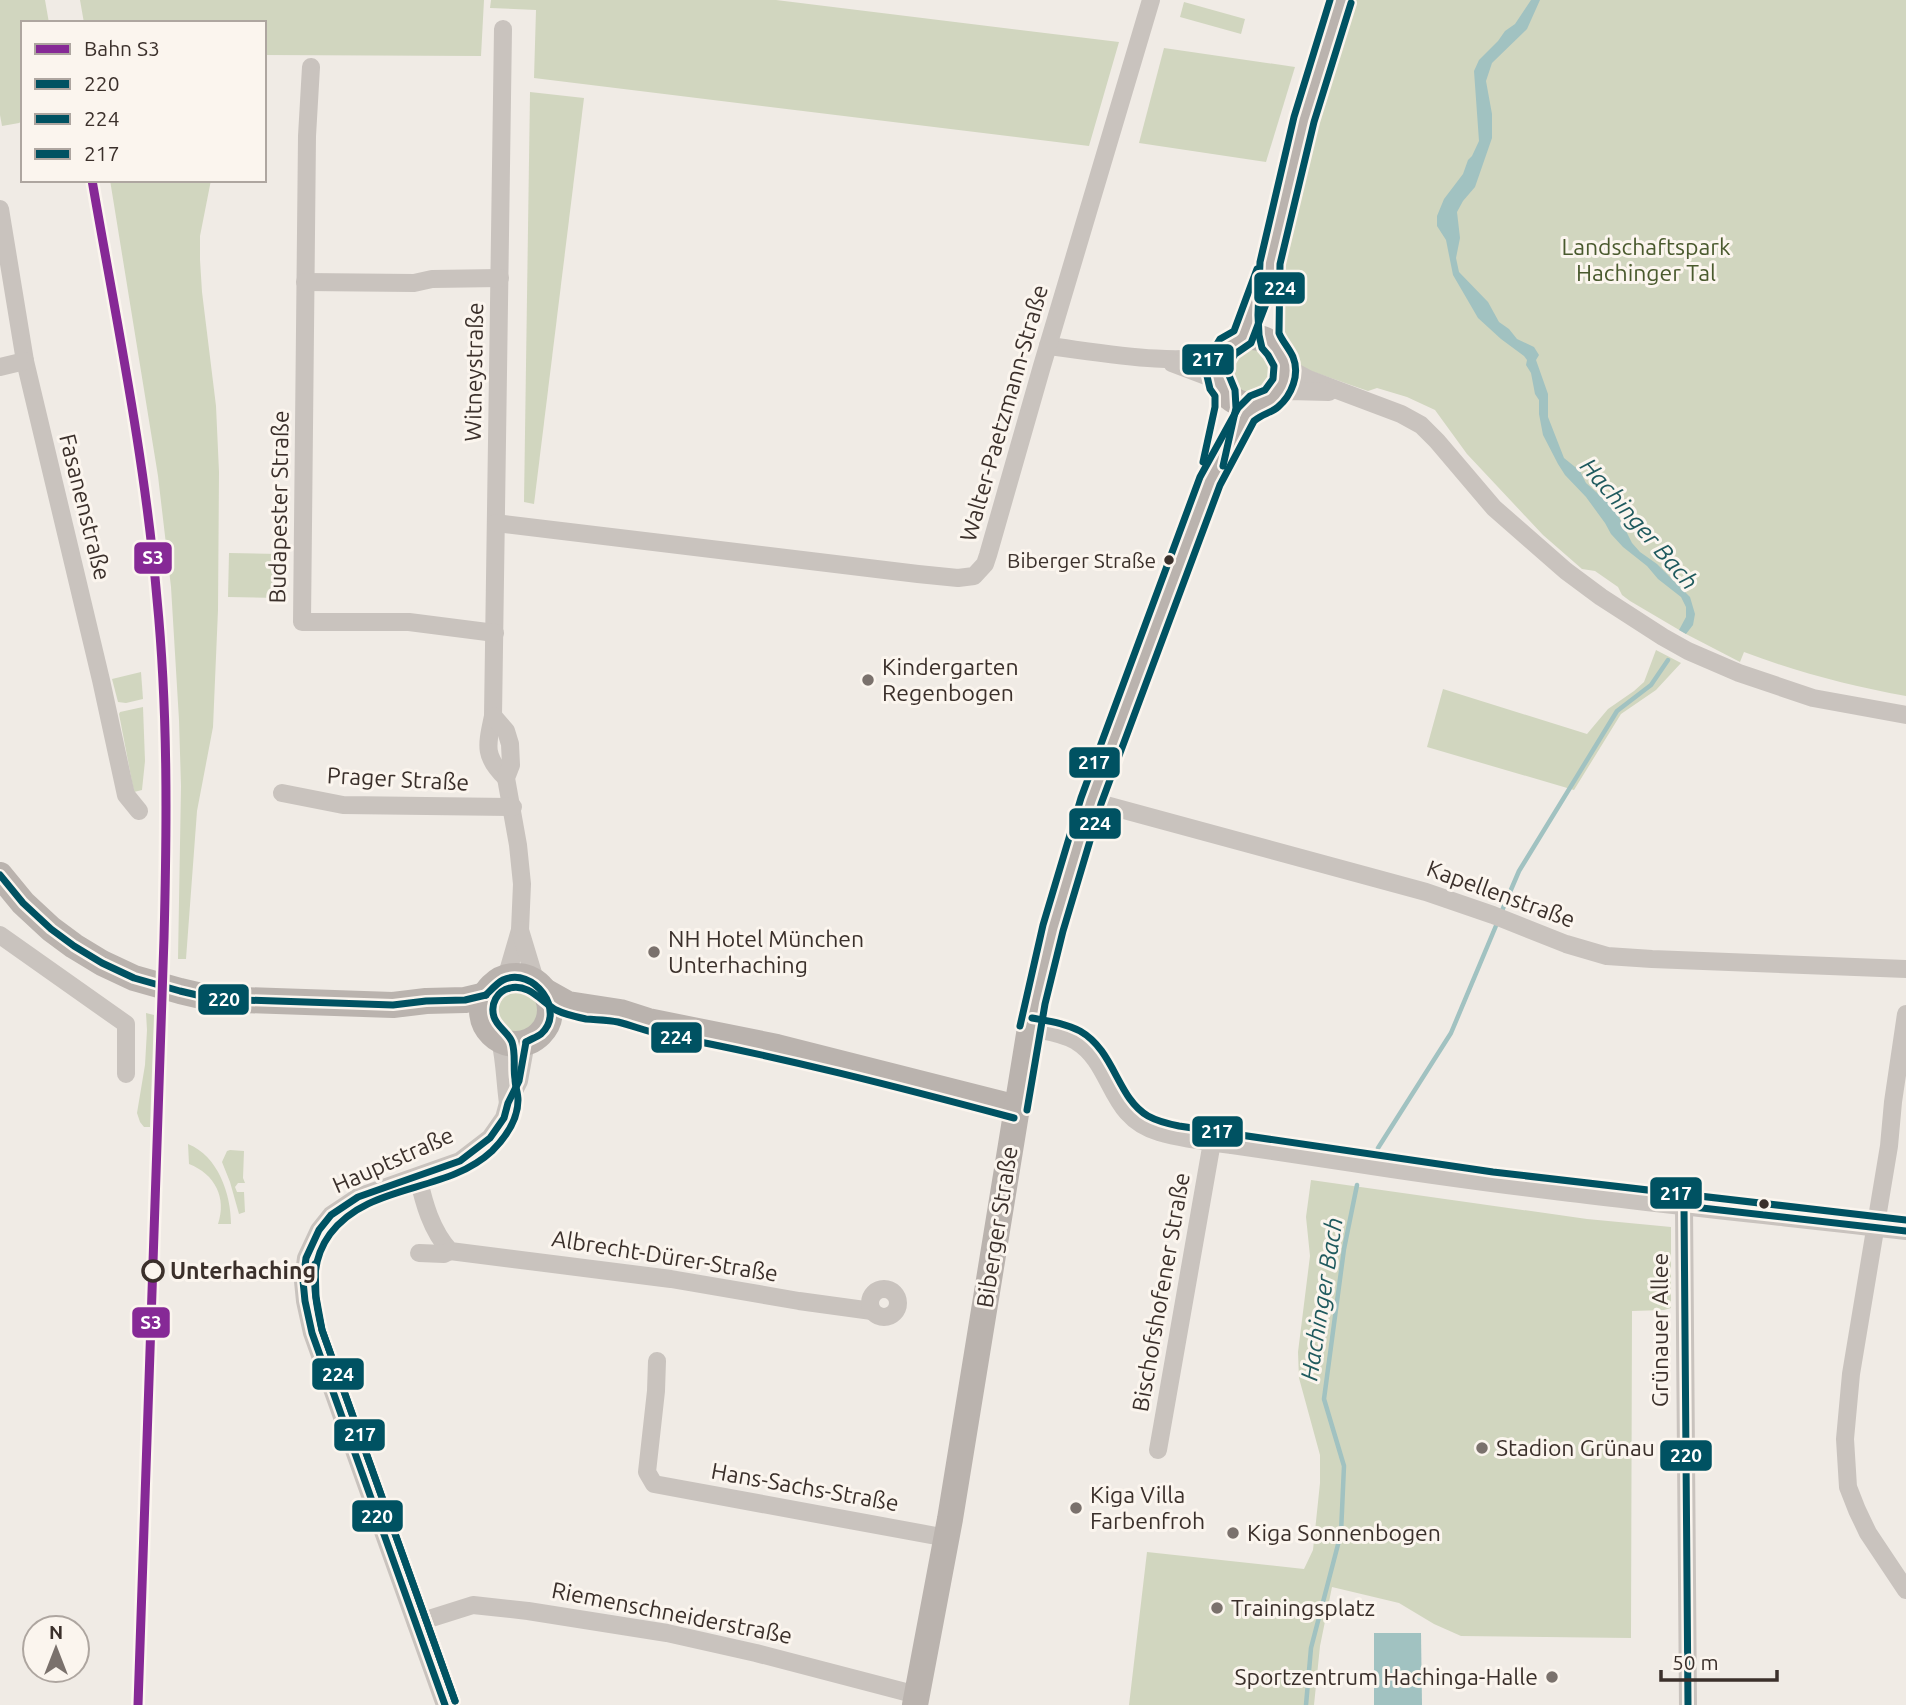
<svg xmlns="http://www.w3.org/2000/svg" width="1906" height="1705" viewBox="0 0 1906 1705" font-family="Ubuntu,sans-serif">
  <rect width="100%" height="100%" fill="#f0ebe5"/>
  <g fill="#d1d6bf">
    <polygon points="0,0 45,0 49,23 23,23 23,120 19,123 2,126 0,115"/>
    <polygon points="80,0 484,0 481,56 264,55 264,23 84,23"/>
    <polygon points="491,0 776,0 1119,42 1089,146 534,78 536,10 490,8"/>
    <path d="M1353,0H1906V696C1850,686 1797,672 1744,652L1740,662L1686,634L1630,601L1622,595L1618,587L1595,571L1582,569L1543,535L1467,454L1435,410L1407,397L1377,388L1368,391L1302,368L1294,360L1276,331L1283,272L1314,127Z"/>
    <polygon points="1184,2 1245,19 1241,34 1180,17"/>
    <polygon points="1164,48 1295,67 1266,162 1139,143"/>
    <polygon points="530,92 584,98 534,504 524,502"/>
    <polygon points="110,180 211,180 200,236 200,260 202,292 216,406 219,472 218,610 213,727 197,811 186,959 178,959 181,786 179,720 171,587 158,476"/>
    <circle cx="1252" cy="370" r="25"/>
    <polygon points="229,553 279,554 278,598 228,597"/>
    <polygon points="1656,650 1681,663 1656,690 1621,714 1574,790 1427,747 1443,689 1587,734 1608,709 1634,691 1644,682"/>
    <polygon points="141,672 143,699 126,703 118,702 112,679"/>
    <polygon points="143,707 145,761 142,790 134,792 119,714 120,712"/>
    <circle cx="517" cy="1009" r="23"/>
    <polygon points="146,1013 154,1015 150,1127 144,1127 140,1122 137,1113 145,1065 147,1030"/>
    <path d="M188,1144C218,1156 231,1194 231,1224H218C227,1198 215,1174 189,1164Z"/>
    <polygon points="230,1150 244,1151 243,1178 245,1183 238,1183 235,1187 237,1192 244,1192 245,1212 239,1214 230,1182 222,1162 227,1151"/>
    <polygon points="1311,1180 1587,1219 1671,1227 1671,1308 1664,1310 1632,1311 1631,1638 1461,1636 1434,1624 1399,1603 1332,1587 1320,1646 1314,1705 1129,1705 1147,1552 1304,1569 1313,1550 1320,1483 1320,1455 1299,1378 1298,1352 1310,1256 1306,1217"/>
  </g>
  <g fill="#a1c2c1">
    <polygon points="1531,0 1540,0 1527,29 1492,63 1486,81 1492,114 1492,138 1475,187 1463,201 1457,212 1460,238 1456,258 1459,272 1488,302 1499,322 1509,329 1517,339 1534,347 1539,355 1536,360 1548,394 1548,417 1564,458 1580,471 1586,483 1615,509 1632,543 1640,552 1657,564 1690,597 1695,614 1693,625 1686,634 1679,630 1686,617 1686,607 1681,597 1658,579 1647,566 1623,547 1611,534 1605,523 1586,497 1565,475 1558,464 1543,435 1539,414 1539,400 1535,394 1531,373 1526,365 1527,360 1524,356 1501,339 1478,318 1453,275 1446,240 1437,226 1437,216 1444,199 1463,174 1468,160 1472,156 1479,141 1474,71 1479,60 1498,41 1505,31 1515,24"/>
    <polygon points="1374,1633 1421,1633 1422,1705 1374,1705"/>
  </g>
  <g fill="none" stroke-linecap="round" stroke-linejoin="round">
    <g stroke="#a1c2c1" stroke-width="4.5">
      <polyline points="1501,913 1519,871 1617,711 1651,685 1668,660"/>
      <polyline points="1378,1148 1451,1033 1498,921"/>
      <polyline points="1306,1705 1311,1648 1341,1533 1344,1466 1324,1399 1344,1249 1357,1185"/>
    </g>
    <g stroke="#c9c3be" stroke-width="18">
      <path d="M503,29L493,716C487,745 483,756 506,778"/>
      <polyline points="311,67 307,136 302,622 409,622 495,633"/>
      <polyline points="0,209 25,361 101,680 126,795 139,811"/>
      <polyline points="305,282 414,283 432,279 500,278"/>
      <path d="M1048,346C1091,351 1186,369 1223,352"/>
      <polyline points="1172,363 1209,377 1220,385"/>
      <polyline points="1284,363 1293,371 1308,379 1401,414 1421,425 1437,441 1494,508 1566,571 1601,597 1663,637 1688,651 1739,673 1813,698 1906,715"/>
      <polyline points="0,367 25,361"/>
      <polyline points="1277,393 1289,391 1329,392"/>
      <polyline points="496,523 918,574 958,578 974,576 985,564 988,555 1042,366 1151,0"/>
      <polyline points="493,716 506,731 510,744 511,765 506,778 518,845 522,884 520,930 506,978"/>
      <polyline points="282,793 343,805 513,807"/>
      <polyline points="1091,801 1426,892 1493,915 1566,944 1607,956 1652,959 1906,969"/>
      <polyline points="520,930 536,983"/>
      <polyline points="0,935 126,1024 126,1074"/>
      <polyline points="1906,1014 1893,1102 1889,1146 1851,1374 1845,1439 1848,1487 1857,1510 1868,1533 1906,1590"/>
      <path d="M1030,1028C1045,1031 1062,1033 1076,1041C1114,1064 1108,1118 1159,1132C1183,1139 1208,1142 1232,1145C1273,1151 1313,1157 1353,1163C1537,1192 1722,1210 1906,1231"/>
      <path d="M500,1040C505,1061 505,1082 508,1103"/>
      <path d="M418,1177C424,1203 431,1230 450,1251L671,1279L799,1301L872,1311"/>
      <polyline points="1684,1206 1688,1705"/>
      <polyline points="419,1253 444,1254 450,1251"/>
      <circle cx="884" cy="1303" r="14"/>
      <polyline points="657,1361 656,1391 647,1472 654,1484 947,1538"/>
      <polyline points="1158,1450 1212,1142"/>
      <polyline points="416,1623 473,1605 528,1611 667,1633 756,1653 917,1695"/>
      <polyline points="445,1705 312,1333 305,1301 303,1281 306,1258 319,1230 331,1215 358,1197 460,1161 490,1138 504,1118 508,1103 519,1081 526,1042"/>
    </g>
    <g stroke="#bab3ae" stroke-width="26">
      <circle cx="1251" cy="371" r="34"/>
      <path d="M1242,338C1268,290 1276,233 1289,180C1304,119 1321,59 1341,0"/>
      <polyline points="0,875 23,903 51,929 74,946 102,963 134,978 180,991 214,999 393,1005 426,1001 465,1000 486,995"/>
      <circle cx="516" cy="1010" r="34"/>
      <polyline points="543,990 568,1004 620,1012 648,1021 777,1047 1017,1108"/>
      <polyline points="915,1705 950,1519 1030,1028 1053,928 1091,801 1210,481 1246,414 1256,405"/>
    </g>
    <defs>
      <g id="bus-1">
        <polyline points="0,875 23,903 51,929 74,946 102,963 134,978 180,991 214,999 393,1005 426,1001 465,1000 486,995"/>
        <path d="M486,995C491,990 497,983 503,980C533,966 567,1011 541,1034C537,1037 531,1039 526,1042"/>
        <polyline points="1684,1206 1688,1705"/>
        <polyline points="1684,1206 1906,1231"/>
        <polyline points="445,1705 312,1333 305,1301 303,1281 306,1258 319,1230 331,1215 358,1197 460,1161 490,1138 504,1118 508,1103 519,1081 526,1042"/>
      </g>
      <g id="bus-2">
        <polyline points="1223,466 1236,408 1235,390 1228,373 1228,365 1235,354 1251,343 1277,275"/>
        <path d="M1027,1110L1045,1004L1063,931L1101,804L1220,485L1254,421C1262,414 1271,413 1278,407C1292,395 1300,374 1293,357C1289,348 1282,341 1279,333L1280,264L1314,122L1351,3"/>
        <path d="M455,1701L322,1330C314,1296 308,1264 330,1234C369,1182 446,1194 492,1151C506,1137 518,1120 518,1100C518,1093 515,1086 515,1079C513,1067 516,1054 512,1042C508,1032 497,1027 494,1017C490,1004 497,991 510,988C528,983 542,1002 556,1010C566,1015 576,1017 586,1019C597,1020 608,1020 618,1022C634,1026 648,1032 664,1035C782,1057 898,1087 1014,1118"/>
      </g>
      <g id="bus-3">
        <polyline points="1203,462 1215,407 1215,396 1210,389 1207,376 1208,359 1220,339 1234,331 1257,269"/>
        <path d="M1032,1018C1048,1021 1065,1023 1080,1031C1115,1051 1117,1098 1148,1116C1157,1121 1169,1124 1179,1126L1493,1172L1906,1220"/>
        <polyline points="1020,1026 1043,925 1081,798 1200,477 1238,408 1250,396 1265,390 1273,379 1274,366 1268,355 1262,348 1259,335 1258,315 1260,262 1294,117 1330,0"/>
        <polyline points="315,1264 316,1297 322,1330 455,1701"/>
      </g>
    </defs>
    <use href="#bus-1" stroke="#fbf5ee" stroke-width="12"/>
    <use href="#bus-2" stroke="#fbf5ee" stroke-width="12"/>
    <use href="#bus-3" stroke="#fbf5ee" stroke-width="12"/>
    <use href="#bus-1" stroke="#005262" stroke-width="7"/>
    <use href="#bus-2" stroke="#005262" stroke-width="7"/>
    <use href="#bus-3" stroke="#005262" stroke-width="7"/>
    <defs>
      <path id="rail-1" d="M92,180C116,319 145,458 157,599C168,712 167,825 164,938L138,1705"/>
    </defs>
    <use href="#rail-1" stroke="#fbf5ee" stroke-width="14"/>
    <use href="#rail-1" stroke="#862996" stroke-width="9"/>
  </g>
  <g fill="#3b302b" stroke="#fbf5ee" stroke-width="2.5">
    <circle cx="1169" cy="560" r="6"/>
    <circle cx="1764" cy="1204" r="6"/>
  </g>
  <g fill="#7a716c" stroke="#fbf5ee" stroke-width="2.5">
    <circle cx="868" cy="680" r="7"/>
    <circle cx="654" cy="952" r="7"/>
    <circle cx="1482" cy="1448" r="7"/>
    <circle cx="1076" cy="1508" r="7"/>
    <circle cx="1233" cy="1533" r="7"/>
    <circle cx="1217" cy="1608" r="7"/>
    <circle cx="1552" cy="1677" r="7"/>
  </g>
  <circle fill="#fbf5ee" stroke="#3b302b" stroke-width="3.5" cx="153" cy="1271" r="10"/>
  <g text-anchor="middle" stroke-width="6" stroke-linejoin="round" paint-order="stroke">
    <g font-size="21" fill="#3b302b" stroke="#fbf5ee" text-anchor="end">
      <text x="1156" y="568">Biberger Straße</text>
    </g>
    <g font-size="23" fill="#4a5a2e" stroke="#fbf5ee">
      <text x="1646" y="255">Landschaftspark<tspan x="1646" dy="26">Hachinger Tal</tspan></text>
    </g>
    <g font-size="23" fill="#3b302b" stroke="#fbf5ee">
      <text transform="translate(474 372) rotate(-89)" y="8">Witneystraße</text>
      <text transform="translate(1004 413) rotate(-74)" y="8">Walter-Paetzmann-Straße</text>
      <text transform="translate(85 507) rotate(76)" y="8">Fasanenstraße</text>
      <text transform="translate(279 507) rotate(-89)" y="8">Budapester Straße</text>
      <text transform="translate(398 779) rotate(3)" y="8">Prager Straße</text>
      <text transform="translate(1501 894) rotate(20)" y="8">Kapellenstraße</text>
      <text transform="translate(393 1160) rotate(-24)" y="8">Hauptstraße</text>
      <text transform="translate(997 1227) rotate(-81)" y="8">Biberger Straße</text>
      <text transform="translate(665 1256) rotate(9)" y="8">Albrecht-Dürer-Straße</text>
      <text transform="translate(1161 1292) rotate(-80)" y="8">Bischofshofener Straße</text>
      <text transform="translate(1660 1330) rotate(-90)" y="8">Grünauer Allee</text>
      <text transform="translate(805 1487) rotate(10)" y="8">Hans-Sachs-Straße</text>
      <text transform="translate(672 1613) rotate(11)" y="8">Riemenschneiderstraße</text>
    </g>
    <g font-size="23" fill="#3b302b" stroke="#fbf5ee" text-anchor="start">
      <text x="882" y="675">Kindergarten<tspan x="882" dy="26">Regenbogen</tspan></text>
      <text x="668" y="947">NH Hotel München<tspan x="668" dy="26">Unterhaching</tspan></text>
      <text x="1496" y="1456">Stadion Grünau</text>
      <text x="1090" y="1503">Kiga Villa<tspan x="1090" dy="26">Farbenfroh</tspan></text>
      <text x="1247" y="1541">Kiga Sonnenbogen</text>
      <text x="1231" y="1616">Trainingsplatz</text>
      <text x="1538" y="1685" text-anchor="end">Sportzentrum Hachinga-Halle</text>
    </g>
    <g font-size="23" font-weight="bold" fill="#3b302b" stroke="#fbf5ee" text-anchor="start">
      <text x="170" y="1279">Unterhaching</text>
    </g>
    <g font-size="24" font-style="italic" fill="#1f5a5e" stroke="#fbf5ee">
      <text transform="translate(1639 524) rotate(49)" y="8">Hachinger Bach</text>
      <text transform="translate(1322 1299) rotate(-81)" y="8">Hachinger Bach</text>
    </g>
  </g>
  <g stroke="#fbf5ee" stroke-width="2.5">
    <rect x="1253" y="271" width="53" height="34" rx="7" fill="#005262"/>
    <rect x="1181" y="343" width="54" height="33" rx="7" fill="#005262"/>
    <rect x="133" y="541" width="40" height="34" rx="7" fill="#862996"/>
    <rect x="1068" y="746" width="53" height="33" rx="7" fill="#005262"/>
    <rect x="1068" y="807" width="54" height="33" rx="7" fill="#005262"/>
    <rect x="197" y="983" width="53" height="33" rx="7" fill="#005262"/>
    <rect x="650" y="1021" width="53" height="33" rx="7" fill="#005262"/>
    <rect x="1191" y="1115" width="53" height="33" rx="7" fill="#005262"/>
    <rect x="1649" y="1176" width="54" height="34" rx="7" fill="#005262"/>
    <rect x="131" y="1306" width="40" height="33" rx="7" fill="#862996"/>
    <rect x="311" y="1357" width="54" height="34" rx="7" fill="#005262"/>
    <rect x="333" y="1418" width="53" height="34" rx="7" fill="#005262"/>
    <rect x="1659" y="1439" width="54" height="33" rx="7" fill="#005262"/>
    <rect x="351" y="1499" width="53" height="34" rx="7" fill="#005262"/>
  </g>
  <g font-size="19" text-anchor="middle" font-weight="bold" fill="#fff">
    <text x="1280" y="295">224</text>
    <text x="1208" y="366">217</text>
    <text x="153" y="564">S3</text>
    <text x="1094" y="769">217</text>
    <text x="1095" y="830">224</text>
    <text x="224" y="1006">220</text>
    <text x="676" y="1044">224</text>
    <text x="1217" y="1138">217</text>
    <text x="1676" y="1200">217</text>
    <text x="151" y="1329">S3</text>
    <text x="338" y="1381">224</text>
    <text x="360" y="1441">217</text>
    <text x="1686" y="1462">220</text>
    <text x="377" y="1523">220</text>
  </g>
  <rect x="21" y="21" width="245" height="161" fill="#fbf5ee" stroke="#aea6a0" stroke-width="2"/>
  <rect x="35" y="44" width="35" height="10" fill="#862996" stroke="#aea6a0" stroke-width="2"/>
  <text x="84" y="56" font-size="21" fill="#3b302b">Bahn S3</text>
  <rect x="35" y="79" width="35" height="10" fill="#005262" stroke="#aea6a0" stroke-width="2"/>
  <text x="84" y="91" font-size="21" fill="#3b302b">220</text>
  <rect x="35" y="114" width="35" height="10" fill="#005262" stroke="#aea6a0" stroke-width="2"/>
  <text x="84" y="126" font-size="21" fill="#3b302b">224</text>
  <rect x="35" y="149" width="35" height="10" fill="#005262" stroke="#aea6a0" stroke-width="2"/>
  <text x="84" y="161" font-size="21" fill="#3b302b">217</text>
  <g transform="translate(56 1649)"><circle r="33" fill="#fbf5ee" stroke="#aea6a0" stroke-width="2"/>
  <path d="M0-5L12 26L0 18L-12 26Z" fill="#7a716c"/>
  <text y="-10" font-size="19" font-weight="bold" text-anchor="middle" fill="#3b302b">N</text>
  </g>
  <path d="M1661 1670v10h116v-10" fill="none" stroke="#3b302b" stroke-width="3.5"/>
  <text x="1672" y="1670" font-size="21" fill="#3b302b" stroke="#fbf5ee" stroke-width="5" paint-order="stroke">50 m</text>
</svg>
